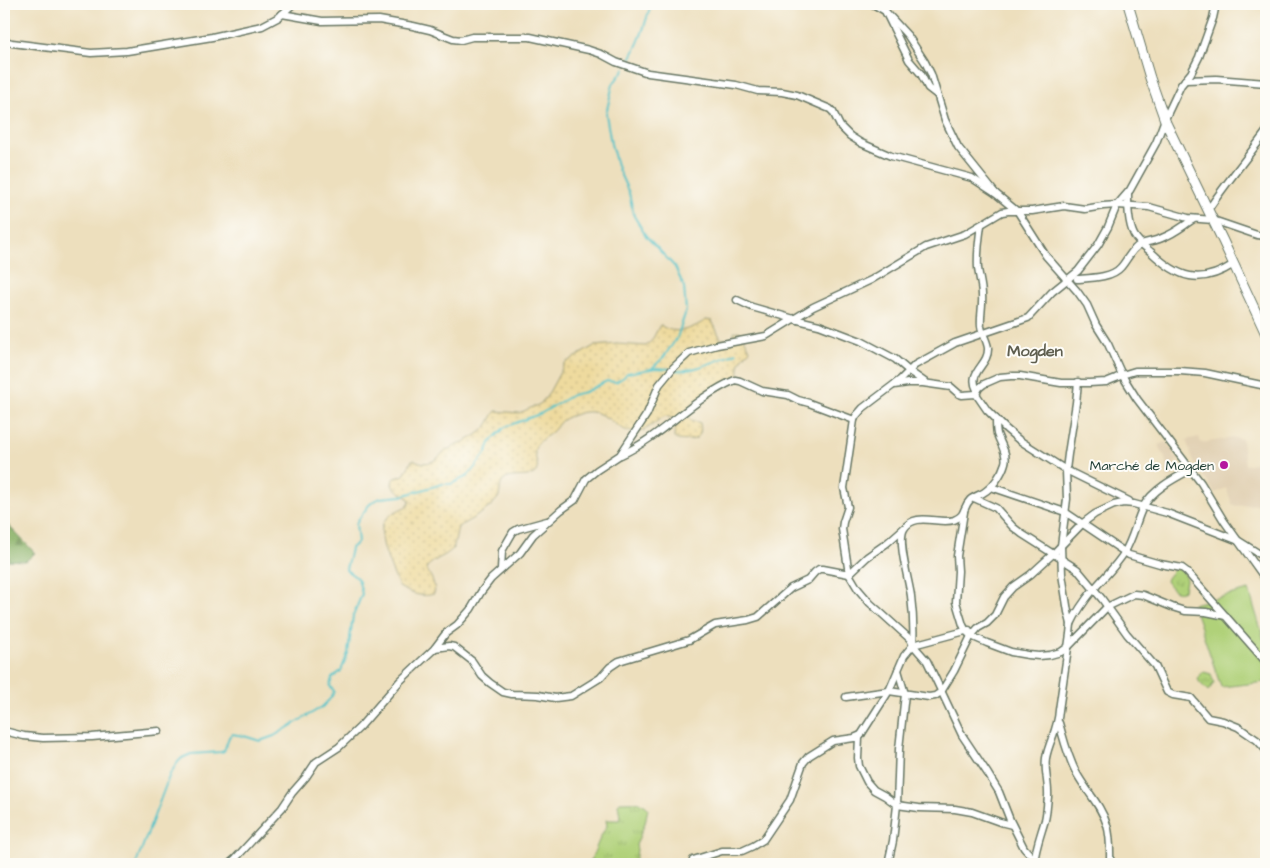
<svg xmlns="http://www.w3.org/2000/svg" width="1270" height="868" viewBox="0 0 1270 868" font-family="'Architects Daughter',sans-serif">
  <defs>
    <pattern id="grass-tufts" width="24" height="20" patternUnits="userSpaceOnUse" patternTransform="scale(1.25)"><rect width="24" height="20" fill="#b0d179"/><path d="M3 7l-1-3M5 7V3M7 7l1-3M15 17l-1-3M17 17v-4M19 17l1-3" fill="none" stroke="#97b469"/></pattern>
    <pattern id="forest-firs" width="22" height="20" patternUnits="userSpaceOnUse" patternTransform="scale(1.25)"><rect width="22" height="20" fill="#8cb369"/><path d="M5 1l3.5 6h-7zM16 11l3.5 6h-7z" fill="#729357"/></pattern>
    <pattern id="sand-dots" width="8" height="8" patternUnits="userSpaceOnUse" patternTransform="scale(1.25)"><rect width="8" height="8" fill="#eeda9e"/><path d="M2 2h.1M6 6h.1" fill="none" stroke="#ccbc89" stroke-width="1.8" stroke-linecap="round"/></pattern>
  </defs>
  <rect width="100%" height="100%" fill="#fdfcf7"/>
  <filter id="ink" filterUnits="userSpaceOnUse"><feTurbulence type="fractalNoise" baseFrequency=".02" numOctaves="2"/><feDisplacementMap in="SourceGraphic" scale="10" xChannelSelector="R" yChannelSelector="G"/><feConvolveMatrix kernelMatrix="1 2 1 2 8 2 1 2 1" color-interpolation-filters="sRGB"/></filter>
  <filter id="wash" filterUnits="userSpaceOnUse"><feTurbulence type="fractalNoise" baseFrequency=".0096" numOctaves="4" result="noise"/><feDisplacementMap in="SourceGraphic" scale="20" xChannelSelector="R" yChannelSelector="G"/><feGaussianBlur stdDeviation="1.12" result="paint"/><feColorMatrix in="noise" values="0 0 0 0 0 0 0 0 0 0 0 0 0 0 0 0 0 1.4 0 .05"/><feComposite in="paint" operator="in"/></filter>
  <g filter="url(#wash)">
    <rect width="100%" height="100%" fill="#eddfbd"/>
    <g fill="#e2d2b5">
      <polygon points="1199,437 1201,443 1234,438 1242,439 1245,465 1258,462 1262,479 1266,478 1266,487 1261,489 1263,504 1233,506 1226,488 1215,493 1195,464 1186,440"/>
      <polygon points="1165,442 1174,452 1175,457 1178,457 1180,460 1175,462 1177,469 1173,470 1174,477 1168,478 1165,457 1159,445"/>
    </g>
    <g fill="url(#grass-tufts)" stroke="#688756">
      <path d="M1175,568L1184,572L1186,580L1184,590C1176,595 1170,587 1166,581L1167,578Z"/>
      <polygon points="1204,672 1211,674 1214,683 1208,691 1200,683 1198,679 1200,674"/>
      <path d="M620,802C629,802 641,800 648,808L645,823L636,845L637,850L635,861L640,864H588C596,852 598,838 607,826L606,820H619L620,817L618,804Z"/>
    </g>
    <polygon fill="url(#forest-firs)" stroke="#56784e" points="4,521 35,553 26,561 4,560"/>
    <path fill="url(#sand-dots)" stroke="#868c69" d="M706,320L712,321L721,339H728L733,336L734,332L738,331L741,332L750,350C739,360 737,367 740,381L735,380L685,411C688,422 691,419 700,423C702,432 700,439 690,440C684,441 678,441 674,438L675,426L672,418L665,416C657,420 648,430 639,432C619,435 610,413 591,412C583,411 573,415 566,418C558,422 558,426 553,431C547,437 536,441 535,450C534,457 540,465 536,472C530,480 511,473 503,481C499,485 501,493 498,498C489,511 471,519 458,527C456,534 456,542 453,548C449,554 442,556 436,560C432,562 429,565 426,568C430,575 437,586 434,594C421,598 410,593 399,587C393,572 374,534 385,520C391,513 401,509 409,505L410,500L393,487L392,484L393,479L404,475L412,460H415C420,463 427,464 433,461C438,459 441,454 445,451C459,443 475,439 486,427C490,422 492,415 496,411L519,413L540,404L547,396L565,363L594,346L617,344L646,346L652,340L660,325C676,336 692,329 706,320Z"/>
    <polygon fill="#b0d179" stroke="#688756" points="1249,590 1266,647 1266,682 1221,687 1193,604"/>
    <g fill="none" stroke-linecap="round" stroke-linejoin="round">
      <g stroke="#53c2c8" stroke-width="2">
        <path d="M627,64C639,45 645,25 651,4"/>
        <polyline points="625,68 613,84 606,114 611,144 618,169 629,193 634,216 646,236 675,267 684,287 686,311 677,338 663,358 651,369"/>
        <path d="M675,370C692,373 720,359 737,353"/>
        <path d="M136,864L170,774L178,762L182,758L191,754L221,752L224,751L229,737L232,734L244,736L260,741L274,736L322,707L329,700L332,696L334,691L330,686L332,678L341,671L348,653L353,616L362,594L359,582L357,578L346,570C347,563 350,555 351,548L358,542L356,524L358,520L369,505L374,501L380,498L401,496L442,484H451L468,476L486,453L491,441L505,427L542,413L572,395L585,392L607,381L616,382L624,377L627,373L657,368L670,369"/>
      </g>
    </g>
  </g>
  <g filter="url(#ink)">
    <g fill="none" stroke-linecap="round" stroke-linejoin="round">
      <defs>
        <g id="minor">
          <polyline points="873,4 885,11 909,60 921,74 928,88 937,95"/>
          <polyline points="882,4 885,11 908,36 925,62 931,74 945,120 958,147 995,193 1018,212 1046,256 1077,291 1087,305 1096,325 1108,344 1122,375 1137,399 1201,483 1224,521 1266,580"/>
          <polyline points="282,14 322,21 379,20 413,26 430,30 453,39 461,40 472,37 530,37 589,50 601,54 616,62 648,73 736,85 758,91 782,92 797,95 830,109 833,112 840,126 850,136 861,143 891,156 972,178 995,193"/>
          <polyline points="4,41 12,43 91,53 127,51 212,37 262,26 279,17 293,4"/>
          <polyline points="1185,80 1216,79 1266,83"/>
          <path d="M1128,193C1128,206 1128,223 1134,235C1138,242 1145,247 1151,252C1178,278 1200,286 1234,264"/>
          <path d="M1208,210C1226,183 1247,158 1266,132"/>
          <path d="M1077,279C1090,278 1112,278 1121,267C1128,259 1131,249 1141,244C1149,241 1157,241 1164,237C1175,233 1184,225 1194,219"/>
          <polyline points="737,300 752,307 794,319 819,325 861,341 895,359 909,371 926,383"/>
          <polyline points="894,385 908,383 923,383 951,387 959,394 962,395 976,394 987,410 1006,429 1019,440 1066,470 1129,501"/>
          <path d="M977,390C967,371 989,366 988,348C987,340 982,334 981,326C980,316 983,305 982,295C982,286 979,277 978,268C977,253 979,239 981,225"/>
          <polyline points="976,394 979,388 984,384 1000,377 1011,376 1020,376 1061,383 1089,383 1106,382 1116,378 1122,375 1135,371 1180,371 1205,373 1266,386"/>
          <path d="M621,455C662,436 693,398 735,380L740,381L762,391L788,395L798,400L809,403L854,420"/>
          <polyline points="991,487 1065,512 1129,555 1160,564 1182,568 1186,571 1266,662"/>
          <polyline points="974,498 996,508 1013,527 1022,534 1077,569 1102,599 1127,634 1155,666 1167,692 1173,695 1191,698 1208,718 1223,721 1238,727 1257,740 1266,750"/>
          <polyline points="964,512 957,556 958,571 956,602 963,625 966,631 971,636 987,643 1011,652 1028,655 1039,656 1050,655 1061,652 1068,647 1107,607 1134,594 1143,595 1172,607 1185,611 1206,612 1226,616"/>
          <polyline points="501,569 502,551 513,532 518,529 547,521"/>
          <path d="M1071,624C1077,611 1085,600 1094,589C1104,577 1116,566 1124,553C1133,539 1136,521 1143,507C1153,489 1175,478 1192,469"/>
          <path d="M969,630L913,645C914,629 913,612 911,596C909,581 897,541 904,529C915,511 939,525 954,520C967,515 962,508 970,500C973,497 979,495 983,493C993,487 1002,474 1005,463C1008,454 1000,443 997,434C996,429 996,424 996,419"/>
          <polyline points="913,645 904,656 889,691 859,738 858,758 859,766 867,782 874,790 885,796 897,805 919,808 955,809 972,812 1000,822 1012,825"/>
          <polyline points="435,648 449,646 454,647 472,661 482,676 490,683 503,692 512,694 538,695 555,698 571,696 600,678 610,667 619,661 689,640 715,625 748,620 758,617 791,588 808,580 815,572 819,569 823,569 849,574 867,557 887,543 904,528"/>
          <polyline points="846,697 889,691 929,697 935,696 941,692 954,671 971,636 978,628 987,623 995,615 1004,597 1013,587 1030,575 1053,554 1083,523 1095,514 1114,505 1123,503 1134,504 1167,513 1239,541 1266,558"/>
          <path d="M1059,723C1064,740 1068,758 1077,774C1087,792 1101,805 1107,825C1111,838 1110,851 1110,864"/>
          <polyline points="4,731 24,736 43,738 92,737 159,731"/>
          <polyline points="693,860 722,851 742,851 753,846 763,840 790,800 803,763 809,756 833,741 854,738 861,735"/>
          <polyline points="229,864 235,859 282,808 292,793 306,777 316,762 339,747 360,727 400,681 434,649 446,633 457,625 471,609 481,592 491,579 520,553 533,535 561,510 575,500 586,479 597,470 620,455 647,414 659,385 673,368 689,353 717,345 766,336 813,307 871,280 926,247 965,234 1002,212 1008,211 1032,211 1064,206 1085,209 1103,206 1117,205 1149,207 1188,218 1213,220 1257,235 1266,236"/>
          <polyline points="888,864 893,841 897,805 899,749 905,694 898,670"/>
          <path d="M1034,864C1035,849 1041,834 1045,820C1047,812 1047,804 1048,797C1049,784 1044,771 1046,758C1049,741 1058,730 1059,710L1070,634L1071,624L1068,612L1062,574L1061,546L1067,499L1066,470L1068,454L1076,403L1078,382"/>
          <polyline points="1044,864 1034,859 1024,848 1010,820 999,792 988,774 962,735 927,661 913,645 910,639 870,603 858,589 849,574 842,529 843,522 848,507 844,488 854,420 856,416 863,408 900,380 915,365 955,343 1028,318 1052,292 1078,271 1098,245 1108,227 1117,205 1130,190 1156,143 1165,119 1181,85 1191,73 1199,57 1213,18 1216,4"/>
        </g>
        <polyline id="tertiary" points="1128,4 1150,78 1166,123 1223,241 1266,334"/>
      </defs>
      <use href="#minor" stroke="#677664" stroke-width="9"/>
      <use href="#tertiary" stroke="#677664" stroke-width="11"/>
      <use href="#minor" stroke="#fff" stroke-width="6"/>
      <use href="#tertiary" stroke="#fff" stroke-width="9"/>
    </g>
  </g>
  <circle fill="#b5179e" stroke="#fdfcf7" stroke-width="2" cx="1224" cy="465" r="5"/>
  <g text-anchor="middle" stroke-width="4" stroke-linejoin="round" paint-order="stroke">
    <g font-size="14" fill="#1f3d34" stroke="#fdfcf7" text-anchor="end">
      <text x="1214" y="470">Marché de Mogden</text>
    </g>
    <g font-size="16" font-weight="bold" fill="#5f5f50" stroke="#fdfcf7">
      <text x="1035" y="356">Mogden</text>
    </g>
  </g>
  <rect width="1270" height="868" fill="none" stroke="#fdfcf7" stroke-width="20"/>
</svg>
